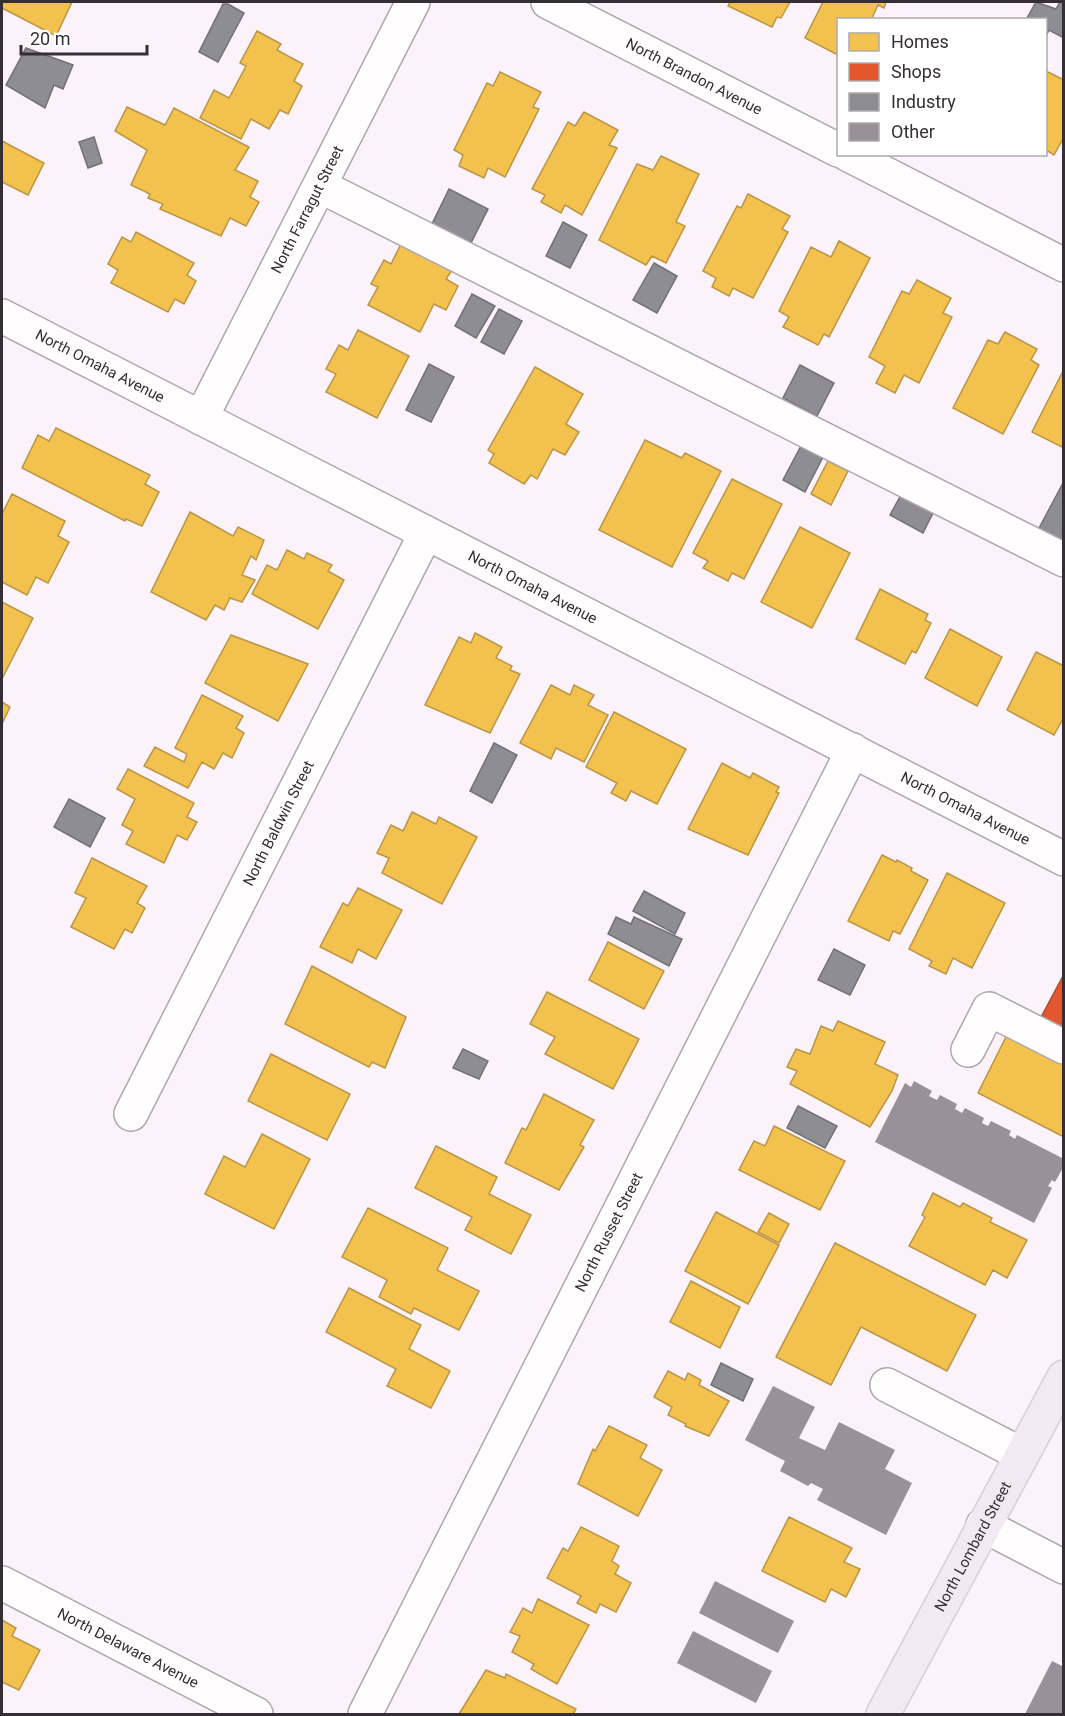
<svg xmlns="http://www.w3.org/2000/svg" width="1065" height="1716" viewBox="0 0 1065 1716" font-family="Roboto,sans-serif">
  <rect width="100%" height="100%" fill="#fcf2fa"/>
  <g fill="#f2c14e" stroke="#ba9546" stroke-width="1.5">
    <polygon points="2,2 72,2 56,36 2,8"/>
    <polygon points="730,2 790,2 781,18 777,17 772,27 728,6"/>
    <polygon points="823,2 886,2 884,8 878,5 871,20 838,20 838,55 805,38"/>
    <polygon points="257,31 281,44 277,50 303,64 294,81 302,86 288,114 280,110 269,129 251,119 241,139 200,118 214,90 229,98 246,66 240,63"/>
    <polygon points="1046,71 1064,80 1064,137 1054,155 1046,150"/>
    <polygon points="500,72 541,92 533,107 539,109 505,177 488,168 484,178 459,166 463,155 454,150 487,83 493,86"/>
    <polygon points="127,107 165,125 174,108 249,147 235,170 258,181 250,197 259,202 246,226 230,218 221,236 160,209 163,204 148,198 150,194 131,185 147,150 115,131"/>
    <polygon points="584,112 618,130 609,145 617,148 582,215 565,205 561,213 541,202 545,195 532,189 568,122 575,126"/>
    <polygon points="2,141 44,163 28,195 2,182"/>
    <polygon points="661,156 699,174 676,222 685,226 666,263 652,256 646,265 599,240 637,164 653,170"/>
    <polygon points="748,194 790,216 782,229 788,232 753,298 733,288 729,296 712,287 716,278 703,271 737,206 741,208"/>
    <polygon points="136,232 194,263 187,275 196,281 184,304 175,299 168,312 111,283 118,270 108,264 122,237 131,242"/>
    <polygon points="839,241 870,258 829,337 824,334 818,345 783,327 789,317 779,311 811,247 831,257"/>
    <polygon points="401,244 452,270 446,279 458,286 446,310 434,304 420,332 368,305 378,287 371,284 384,260 391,264"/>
    <polygon points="917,280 951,298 943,313 952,317 919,383 904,375 895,393 876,383 885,366 869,357 902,291 909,294"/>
    <polygon points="358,330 409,356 377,418 326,392 336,374 326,369 339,345 348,350"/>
    <polygon points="1005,332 1037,349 1031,360 1039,365 1003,434 953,408 988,340 998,344"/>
    <polygon points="535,367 583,394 566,424 579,432 565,455 553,449 537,479 531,475 524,484 489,463 494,454 488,450"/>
    <polygon points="1063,371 1064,371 1064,448 1032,432"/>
    <polygon points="56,428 150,475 145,484 159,492 142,526 126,519 125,521 22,468 38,435 49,441"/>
    <polygon points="645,440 682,458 685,453 721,471 672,567 599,530"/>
    <polygon points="828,461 848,471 831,505 811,494"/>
    <polygon points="732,479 782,504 744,579 732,573 728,581 703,568 708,561 693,553"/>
    <polygon points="12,494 65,521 58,536 69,542 48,583 36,577 27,595 2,582 2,514"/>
    <polygon points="190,512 233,536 238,527 264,540 256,560 251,556 242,575 255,580 242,602 230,598 224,610 215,605 206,620 151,592"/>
    <polygon points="800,527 850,553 812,628 761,602"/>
    <polygon points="287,550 304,559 307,553 332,565 328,571 344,580 318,629 252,594 267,565 277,570"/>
    <polygon points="880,589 928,614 925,620 931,623 916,653 912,651 905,664 856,639"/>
    <polygon points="2,602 33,618 2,679"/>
    <polygon points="950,629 1002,657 977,706 925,678"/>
    <polygon points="475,633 502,647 496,658 512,666 510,670 520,674 490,733 425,705 459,637 471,643"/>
    <polygon points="231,635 308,664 278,721 205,683"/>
    <polygon points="1036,652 1064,666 1064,717 1054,735 1007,710"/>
    <polygon points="551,685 570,695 574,685 594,695 588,705 608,715 584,762 556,748 551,759 520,743"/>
    <polygon points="202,695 243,716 236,728 244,733 232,758 223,753 214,769 202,762 188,788 144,766 155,747 184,762 187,754 175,748"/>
    <polygon points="2,702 10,707 2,724"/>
    <polygon points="614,712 686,749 657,804 631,791 626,801 611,793 617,783 586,767"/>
    <polygon points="722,763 750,778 753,773 779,787 776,792 779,793 748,855 688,829"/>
    <polygon points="128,769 194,803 187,817 197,822 187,840 177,835 164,863 126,844 133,831 122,825 135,799 117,789"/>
    <polygon points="412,812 436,824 439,817 477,837 442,904 382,873 389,858 377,853 391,825 403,831"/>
    <polygon points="882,855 896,862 897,860 912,868 911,871 928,880 900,934 893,931 889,941 848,921"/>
    <polygon points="92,858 147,886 137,903 145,908 132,933 125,929 114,949 71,927 86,898 75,893"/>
    <polygon points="947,873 1005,903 972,968 953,958 946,974 929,966 932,961 909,949"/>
    <polygon points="358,888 402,910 376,959 358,949 352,963 320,947 343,903 348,906"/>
    <polygon points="608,942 664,971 644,1009 589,980"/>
    <polygon points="312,966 406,1017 385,1068 372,1062 369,1067 285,1024"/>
    <polygon points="547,992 639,1039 613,1089 545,1054 555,1037 530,1024"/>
    <polygon points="838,1021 885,1042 875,1064 898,1075 892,1091 870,1127 790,1084 797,1071 787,1067 796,1049 810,1054 821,1026 833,1031"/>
    <polygon points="1011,1027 1064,1054 1064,1137 978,1093"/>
    <polygon points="271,1054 350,1094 327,1140 248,1101"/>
    <polygon points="544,1094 594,1120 580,1145 584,1147 559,1190 505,1163 522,1128 526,1130"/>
    <polygon points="774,1126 845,1161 820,1210 739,1170 754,1141 765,1146"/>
    <polygon points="262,1134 310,1159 274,1229 205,1194 224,1156 245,1167"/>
    <polygon points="436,1146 497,1177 489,1194 531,1215 511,1254 465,1230 472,1217 415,1188"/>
    <polygon points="933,1193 960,1207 963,1203 992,1218 990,1222 1027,1240 1007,1278 993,1270 985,1285 909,1246 925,1217 922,1215"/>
    <polygon points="368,1208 448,1248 437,1270 479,1291 459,1330 414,1308 411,1314 379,1297 387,1280 342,1257"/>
    <polygon points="716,1212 779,1245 748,1304 685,1271"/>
    <polygon points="769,1213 789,1224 779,1243 758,1232"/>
    <polygon points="835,1243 976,1315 947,1371 861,1327 831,1385 776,1357"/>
    <polygon points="691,1281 740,1307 720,1348 670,1322"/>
    <polygon points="349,1288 421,1325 409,1349 450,1371 431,1408 387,1386 396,1369 326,1332"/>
    <polygon points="668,1371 685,1380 688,1373 701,1380 699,1385 729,1401 709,1436 685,1426 686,1424 668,1415 672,1407 654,1397"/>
    <polygon points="609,1426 647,1445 640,1458 662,1470 638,1516 578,1484 593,1449 595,1451"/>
    <polygon points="789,1517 852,1548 844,1562 860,1569 846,1597 831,1589 825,1602 762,1571"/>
    <polygon points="581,1527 619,1546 612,1561 619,1566 615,1574 631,1583 616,1612 600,1604 596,1613 577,1603 581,1596 547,1578 563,1548 568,1551"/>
    <polygon points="538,1599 589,1625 557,1684 531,1669 534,1664 512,1652 520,1636 510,1632 523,1608 532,1613"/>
    <polygon points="2,1620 16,1628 12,1636 40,1650 19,1690 2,1682"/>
    <polygon points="486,1670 505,1678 506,1674 576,1709 573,1714 459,1714"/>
  </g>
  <polygon fill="#e4572e" stroke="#b04b30" stroke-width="1.5" points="1064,974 1064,1033 1039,1021"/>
  <g fill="#8d8d92" stroke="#737076" stroke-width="1.5">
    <polygon points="1036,2 1056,9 1060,2 1064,2 1064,38 1049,30 1046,36 1046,20 1026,20"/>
    <polygon points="223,4 228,4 244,13 218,62 199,52"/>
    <polygon points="26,48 73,65 63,89 54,85 45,108 6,85"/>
    <polygon points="94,137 102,163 88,168 79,142"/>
    <polygon points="449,189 488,209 470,245 431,226"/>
    <polygon points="563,222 587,235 570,268 546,256"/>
    <polygon points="654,263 677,276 657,313 633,300"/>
    <polygon points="472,294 495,306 476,338 455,326"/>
    <polygon points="499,309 522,321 504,354 481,342"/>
    <polygon points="429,364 454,377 431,422 406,410"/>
    <polygon points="800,365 834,383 817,416 783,398"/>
    <polygon points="802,444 824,455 805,492 783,480"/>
    <polygon points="1064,481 1064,546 1037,532"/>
    <polygon points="901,495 933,513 923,533 890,515"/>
    <polygon points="494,743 517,755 492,803 470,791"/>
    <polygon points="69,799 105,818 90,847 54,827"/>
    <polygon points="644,891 685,913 675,934 633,911"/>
    <polygon points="616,917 631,924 634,917 682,939 669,966 608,934"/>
    <polygon points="834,949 865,965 850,995 818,980"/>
    <polygon points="463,1049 488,1061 479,1079 453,1068"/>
    <polygon points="798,1106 837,1126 825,1148 787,1128"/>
    <polygon points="721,1363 753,1379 743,1401 711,1385"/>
  </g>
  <g fill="#989197">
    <polygon points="914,1081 932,1091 929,1096 937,1100 940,1095 957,1104 955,1109 962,1113 965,1108 984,1118 982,1123 988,1126 991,1121 1011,1131 1009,1135 1015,1139 1017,1135 1064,1159 1064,1166 1055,1182 1052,1180 1048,1186 1052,1188 1034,1223 875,1142 905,1083 911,1087"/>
    <polygon points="773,1386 815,1407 799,1438 825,1450 839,1422 895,1450 885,1469 912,1483 886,1535 817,1500 823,1489 811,1483 808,1486 780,1471 785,1461 745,1440"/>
    <polygon points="715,1581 794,1621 778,1653 699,1613"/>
    <polygon points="693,1631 772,1671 756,1703 677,1663"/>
    <polygon points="1052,1661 1064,1667 1064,1714 1025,1714"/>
  </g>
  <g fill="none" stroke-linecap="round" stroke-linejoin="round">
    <defs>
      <g id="minor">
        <path id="s1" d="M548,2L838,150"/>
        <polyline points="847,154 1064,265"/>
        <polyline points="320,186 1064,560"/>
        <path id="s2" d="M2,316L1064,859"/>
        <path id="s3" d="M201,418L413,2"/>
        <polyline points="968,1050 989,1009 1064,1047"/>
        <path id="s4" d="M131,1114L426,533"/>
        <polyline points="887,1385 1021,1454"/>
        <polyline points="983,1525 1064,1567"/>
        <path id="s5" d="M2,1583L256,1714"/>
        <path id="s6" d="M365,1714L853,750"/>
      </g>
      <g id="major">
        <path id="s7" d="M883,1714L1064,1377"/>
      </g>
    </defs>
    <use href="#minor" stroke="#aea7ad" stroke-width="36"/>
    <use href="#major" stroke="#d6d0d5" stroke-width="36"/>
    <use href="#minor" stroke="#fffdfe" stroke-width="33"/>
    <use href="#major" stroke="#f1ebf1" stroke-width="33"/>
  </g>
  <g text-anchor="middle" stroke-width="6" stroke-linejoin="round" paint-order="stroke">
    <g font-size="15" fill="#362e35" stroke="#fff">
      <text dy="5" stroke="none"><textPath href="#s1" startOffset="164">North Brandon Avenue</textPath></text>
      <text dy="5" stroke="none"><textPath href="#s3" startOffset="234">North Farragut Street</textPath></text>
      <text dy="5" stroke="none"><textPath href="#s2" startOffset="110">North Omaha Avenue</textPath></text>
      <text dy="5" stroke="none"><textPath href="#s2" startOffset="596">North Omaha Avenue</textPath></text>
      <text dy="5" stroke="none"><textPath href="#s2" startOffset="1082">North Omaha Avenue</textPath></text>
      <text dy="5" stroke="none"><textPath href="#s4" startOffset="326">North Baldwin Street</textPath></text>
      <text dy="5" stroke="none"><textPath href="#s6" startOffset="540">North Russet Street</textPath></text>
      <text dy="5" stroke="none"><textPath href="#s7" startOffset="190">North Lombard Street</textPath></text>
      <text dy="5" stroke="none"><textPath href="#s5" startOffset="142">North Delaware Avenue</textPath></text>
    </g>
  </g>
  <rect width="1065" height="1716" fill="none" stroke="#362e35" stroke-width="6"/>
  <rect x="837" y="18" width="210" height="138" fill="#ffffff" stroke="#afabae" stroke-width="1.5"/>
  <rect x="849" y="33" width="30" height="18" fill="#f2c14e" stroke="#afabae" stroke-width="1.5"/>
  <text x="891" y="48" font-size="18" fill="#362e35">Homes</text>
  <rect x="849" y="63" width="30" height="18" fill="#e4572e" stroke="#afabae" stroke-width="1.5"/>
  <text x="891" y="78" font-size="18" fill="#362e35">Shops</text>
  <rect x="849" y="93" width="30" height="18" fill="#8d8d92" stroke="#afabae" stroke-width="1.5"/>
  <text x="891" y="108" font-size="18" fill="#362e35">Industry</text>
  <rect x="849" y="123" width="30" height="18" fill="#989197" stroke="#afabae" stroke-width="1.5"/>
  <text x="891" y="138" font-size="18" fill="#362e35">Other</text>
  <path d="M21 45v9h126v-9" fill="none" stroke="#362e35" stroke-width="3"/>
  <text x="30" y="45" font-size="18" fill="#362e35" stroke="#ffffff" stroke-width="4.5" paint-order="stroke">20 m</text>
</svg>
